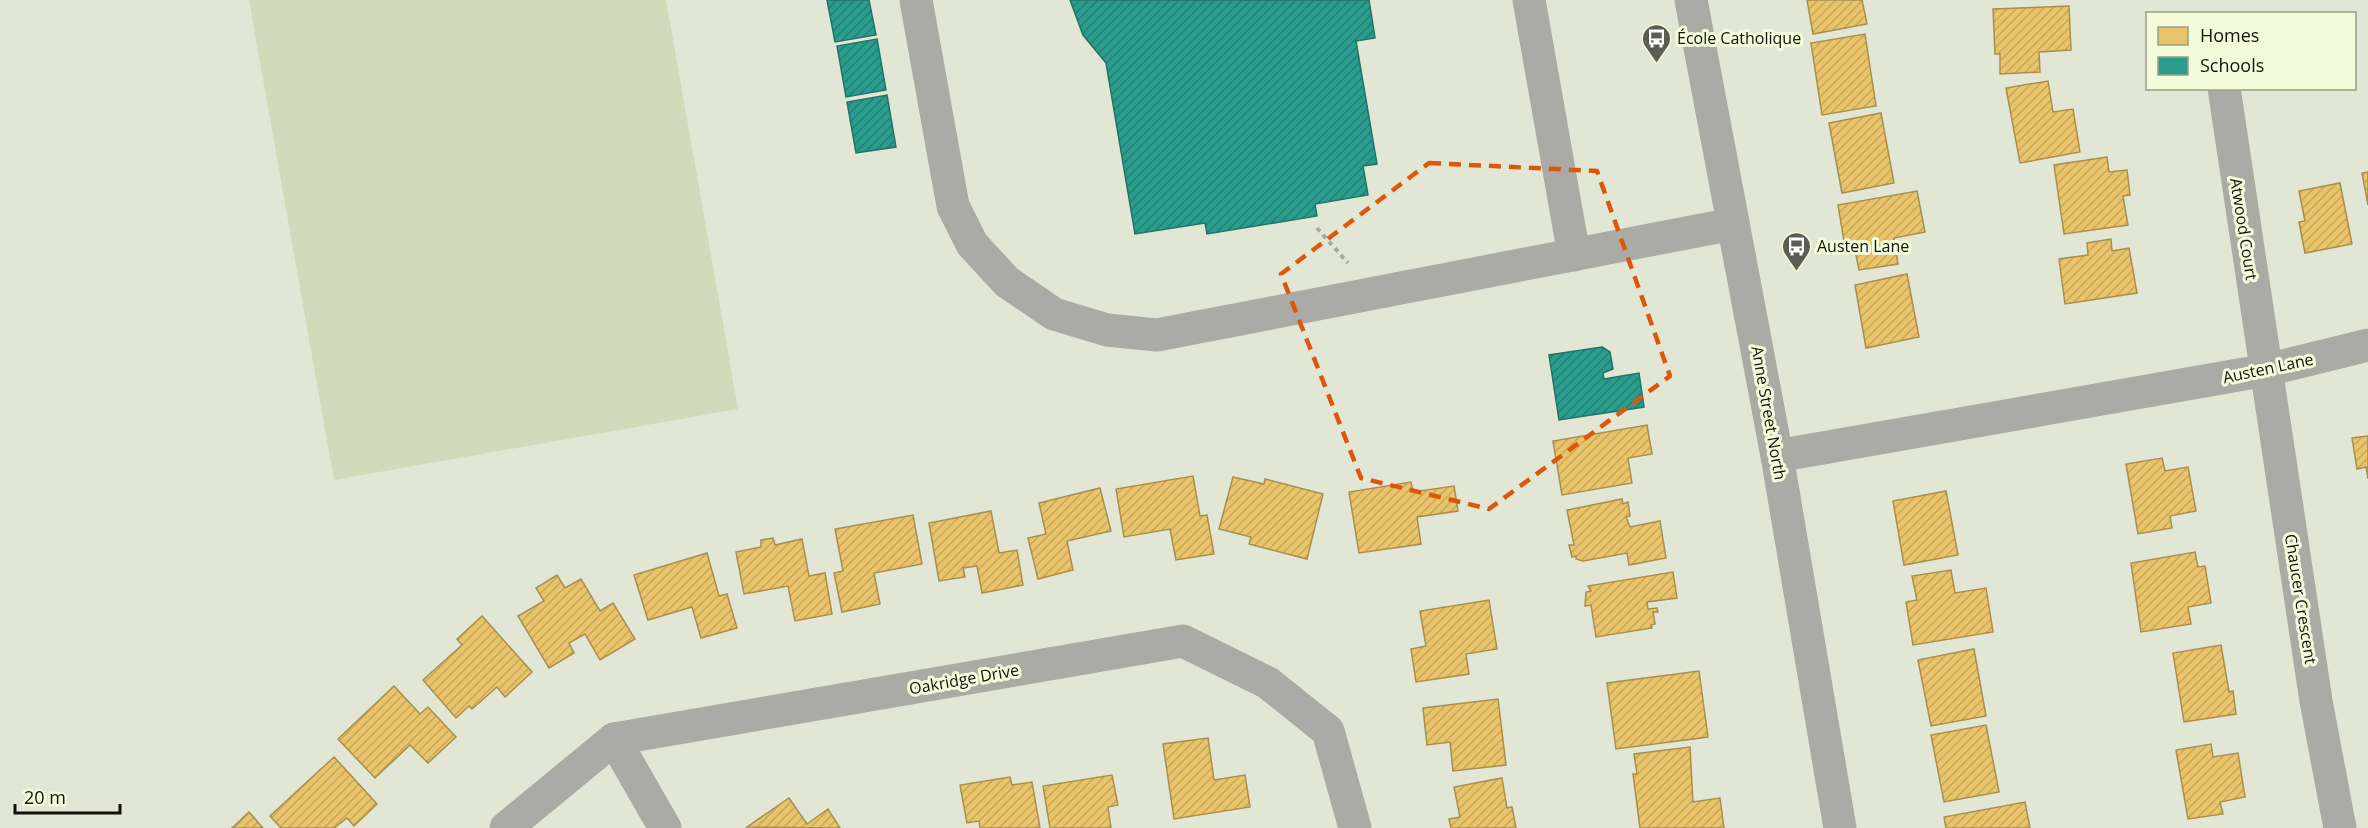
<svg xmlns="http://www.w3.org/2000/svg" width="2368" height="828" viewBox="0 0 2368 828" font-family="'Open Sans',sans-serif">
  <defs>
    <pattern id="homes-hatch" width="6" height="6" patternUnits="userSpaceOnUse" patternTransform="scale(1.5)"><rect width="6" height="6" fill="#e9c46a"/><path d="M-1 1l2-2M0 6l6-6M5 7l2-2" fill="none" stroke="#c7a85a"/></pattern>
    <pattern id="schools-hatch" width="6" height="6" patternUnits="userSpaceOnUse" patternTransform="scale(1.5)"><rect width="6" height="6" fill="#2a9d8f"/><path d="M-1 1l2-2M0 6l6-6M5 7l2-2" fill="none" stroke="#237f73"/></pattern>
  </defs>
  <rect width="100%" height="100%" fill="#e2e6d4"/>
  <polygon fill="#d3d9bb" points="249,0 666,0 738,409 334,480"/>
  <g fill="url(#homes-hatch)" stroke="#a88f4d" stroke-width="1.5">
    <polygon points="1807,0 1862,0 1867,24 1813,34"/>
    <polygon points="2069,6 2071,50 2039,52 2040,72 2000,74 2000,54 1995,54 1993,9"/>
    <polygon points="1865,34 1876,106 1822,115 1811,43"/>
    <polygon points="2048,81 2053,112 2073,109 2080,152 2020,163 2006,88"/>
    <polygon points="1881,113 1894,183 1842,193 1829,123"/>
    <polygon points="2107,157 2109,172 2127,170 2130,195 2123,196 2128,225 2064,234 2054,165"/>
    <polygon points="2368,172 2368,205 2362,173"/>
    <polygon points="2340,183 2352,244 2305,253 2299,222 2305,221 2299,191"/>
    <polygon points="1917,191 1925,232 1894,238 1898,264 1859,270 1854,245 1845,247 1838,205"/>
    <polygon points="2111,239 2112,251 2129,248 2137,293 2065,304 2059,259 2088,255 2087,243"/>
    <polygon points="1907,274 1919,337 1866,348 1855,285"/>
    <polygon points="1647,425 1652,454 1628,458 1632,483 1562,495 1553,441"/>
    <polygon points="2368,436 2368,479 2366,467 2357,469 2352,438"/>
    <polygon points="2162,458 2165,471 2188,467 2196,511 2170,516 2172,528 2138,534 2126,464"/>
    <polygon points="1193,476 1200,516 1207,515 1214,554 1176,560 1170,529 1124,537 1116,489"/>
    <polygon points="1233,477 1264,484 1265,479 1323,494 1307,559 1249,544 1251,537 1219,529"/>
    <polygon points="1411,482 1413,492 1454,486 1458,511 1417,517 1421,544 1359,553 1349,492"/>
    <polygon points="1100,488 1111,531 1067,541 1073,570 1038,579 1028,538 1046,534 1039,503"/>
    <polygon points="1946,491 1958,555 1904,565 1893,501"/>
    <polygon points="1622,499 1623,504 1628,502 1630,516 1626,517 1630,527 1660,521 1666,558 1629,565 1627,553 1583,561 1576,559 1576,556 1572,557 1569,545 1574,545 1567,510"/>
    <polygon points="991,511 999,553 1017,550 1023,585 982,593 977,566 963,568 965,577 939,581 929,523"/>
    <polygon points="913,515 922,564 874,573 880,604 842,612 834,573 843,571 835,529"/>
    <polygon points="773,538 775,545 802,539 809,576 825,573 832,614 795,621 788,586 744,594 736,552 761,547 761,540"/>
    <polygon points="2195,552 2198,567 2205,566 2211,603 2188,607 2191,624 2141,632 2131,563"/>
    <polygon points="707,553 719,596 727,594 737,628 701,638 692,607 648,620 634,575"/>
    <polygon points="1951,570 1955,593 1986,588 1993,632 1913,645 1906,602 1917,600 1912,576"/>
    <polygon points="1673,572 1677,598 1647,602 1648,609 1657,608 1658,612 1653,612 1655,624 1651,625 1652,628 1596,637 1591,605 1585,606 1586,592 1591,591 1588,586"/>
    <polygon points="557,575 565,588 581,579 600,611 613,603 635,639 600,660 585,634 569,643 574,653 549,668 518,616 544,601 536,588"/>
    <polygon points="1489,600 1497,649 1466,654 1469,674 1416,682 1411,649 1426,646 1420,611"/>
    <polygon points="482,616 532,672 505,697 497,687 472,709 469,706 456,718 423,680 462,645 457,639"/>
    <polygon points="2221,645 2229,692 2233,691 2236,714 2184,722 2173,653"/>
    <polygon points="1974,649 1986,716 1931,726 1918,660"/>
    <polygon points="1699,671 1708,737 1616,749 1607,683"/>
    <polygon points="394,686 420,714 428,707 456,737 428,763 410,745 375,778 338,739"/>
    <polygon points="1498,699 1506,765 1453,771 1450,742 1427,745 1423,708"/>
    <polygon points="1986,725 1999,792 1944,802 1931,735"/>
    <polygon points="1208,738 1214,780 1245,775 1250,807 1174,819 1163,744"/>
    <polygon points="2211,744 2213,757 2238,753 2245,797 2220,802 2223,814 2188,819 2176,750"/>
    <polygon points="1690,747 1693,802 1720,798 1724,828 1640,828 1633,774 1637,774 1634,754"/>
    <polygon points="334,757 377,804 354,826 347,818 334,828 281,828 270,816"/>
    <polygon points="1112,775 1118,805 1108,807 1111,828 1050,828 1043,786"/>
    <polygon points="1010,777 1012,785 1032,782 1040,828 980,828 979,821 967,823 960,785"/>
    <polygon points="1502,778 1507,808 1512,807 1516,828 1451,828 1449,819 1460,817 1454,787"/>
    <polygon points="789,798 807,824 828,809 840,828 747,827"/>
    <polygon points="2025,802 2030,828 1946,828 1944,817"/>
    <polygon points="249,812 263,828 232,828"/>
  </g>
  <g fill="url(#schools-hatch)" stroke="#227466" stroke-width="1.5">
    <polygon points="827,0 869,0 876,35 835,42"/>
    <polygon points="1070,0 1369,0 1375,38 1356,41 1377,164 1363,166 1368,195 1315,204 1317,216 1207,234 1205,223 1135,234 1106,63 1083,35"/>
    <polygon points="877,39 886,90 846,97 837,46"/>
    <polygon points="887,95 896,147 856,153 847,102"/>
    <polygon points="1602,347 1610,352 1613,369 1603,373 1604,379 1639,373 1644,407 1559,420 1549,355"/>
  </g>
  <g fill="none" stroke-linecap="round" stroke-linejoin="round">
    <polyline stroke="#a8aaa1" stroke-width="4" stroke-dasharray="4.5 4.5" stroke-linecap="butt" points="1317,228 1348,263"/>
    <g stroke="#aaaba4" stroke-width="33">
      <polyline points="916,0 953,206 972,244 1007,282 1054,314 1107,330 1157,335 1733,224"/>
      <polyline points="1529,0 1574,255"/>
      <polyline points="1691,0 1777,456 1840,828"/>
      <polyline points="2224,88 2316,701 2340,828"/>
      <polyline points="1777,456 2267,370 2368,345"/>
      <polyline points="614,739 665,828"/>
      <polyline points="506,828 614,739 1183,641 1268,683 1328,731 1355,828"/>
    </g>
  </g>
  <path fill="none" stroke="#dd560c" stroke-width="4.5" stroke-dasharray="12 8" stroke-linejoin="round" d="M1429,163L1597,171L1670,376L1489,509L1361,478L1281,274Z"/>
  <defs>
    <symbol id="bus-pin" viewBox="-11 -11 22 30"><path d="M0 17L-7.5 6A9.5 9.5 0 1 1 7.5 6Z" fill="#5a5d4f" stroke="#f4fbda"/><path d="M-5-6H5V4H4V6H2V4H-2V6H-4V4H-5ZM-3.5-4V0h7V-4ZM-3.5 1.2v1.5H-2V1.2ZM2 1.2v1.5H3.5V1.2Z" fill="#fff"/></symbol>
  </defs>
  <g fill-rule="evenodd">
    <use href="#bus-pin" x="1640" y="22" width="33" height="45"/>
    <use href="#bus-pin" x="1780" y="230" width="33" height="45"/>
  </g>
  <g text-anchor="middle" stroke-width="6" stroke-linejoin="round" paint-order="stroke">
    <g font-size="16" fill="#111308" stroke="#f4fbda" text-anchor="start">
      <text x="1677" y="44">École Catholique</text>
      <text x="1817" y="252">Austen Lane</text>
    </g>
    <g font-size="16" fill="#111308" stroke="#f4fbda">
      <text transform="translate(2244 229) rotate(81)" y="6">Atwood Court</text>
      <text transform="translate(2268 368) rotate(-12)" y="6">Austen Lane</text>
      <text transform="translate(1769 413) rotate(80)" y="6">Anne Street North</text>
      <text transform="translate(2301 599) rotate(81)" y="6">Chaucer Crescent</text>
      <text transform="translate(964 679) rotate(-10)" y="6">Oakridge Drive</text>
    </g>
  </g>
  <rect x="2146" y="12" width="210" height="78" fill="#f4fbda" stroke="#999e86" stroke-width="1.5"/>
  <rect x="2158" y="27" width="30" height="18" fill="#e9c46a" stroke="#999e86" stroke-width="1.5"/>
  <text x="2200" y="42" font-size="18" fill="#111308">Homes</text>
  <rect x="2158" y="57" width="30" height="18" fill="#2a9d8f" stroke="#999e86" stroke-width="1.5"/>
  <text x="2200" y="72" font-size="18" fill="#111308">Schools</text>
  <path d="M15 804v9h105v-9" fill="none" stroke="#111308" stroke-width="3"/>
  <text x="24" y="804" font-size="18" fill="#111308" stroke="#f4fbda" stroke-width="4.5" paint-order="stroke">20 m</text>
</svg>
